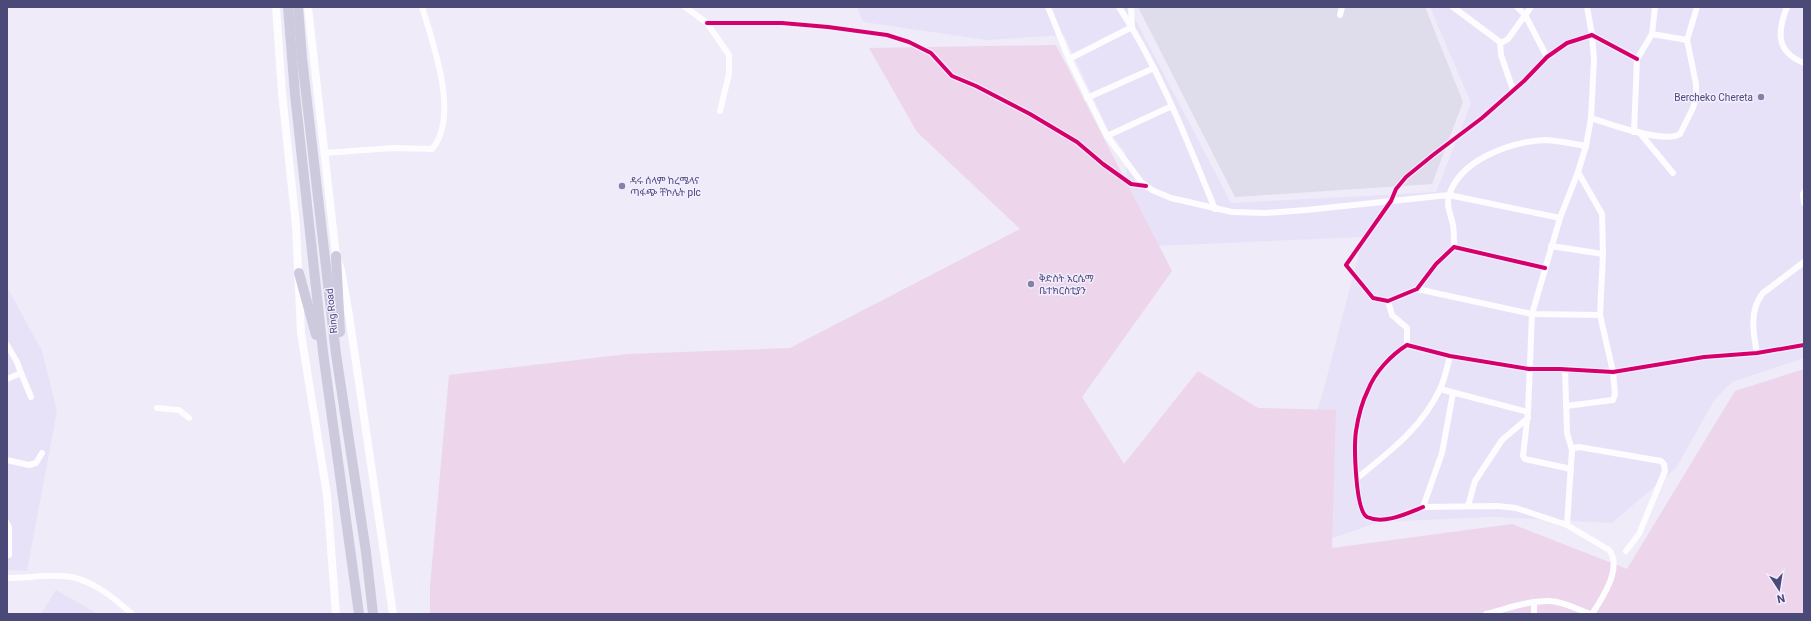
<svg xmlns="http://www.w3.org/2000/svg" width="1811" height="621" viewBox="0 0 1811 621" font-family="Roboto,'Noto Sans Ethiopic',sans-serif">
  <rect width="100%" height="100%" fill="#efebf8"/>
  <g fill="#e8e2f9">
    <polygon points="857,7 1129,7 1231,203 1436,192 1471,103 1430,7 1804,7 1804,358 1732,382 1715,399 1676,468 1612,523 1493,517 1379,522 1298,550 1285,515 1323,392 1363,237 1132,247 1125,152 1109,132 1064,35 987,40 863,22"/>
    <polygon points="7,287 42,351 57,411 27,571 7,570"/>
    <polygon points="56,590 98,614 41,614"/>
  </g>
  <polygon fill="#dfdceb" points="1138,7 1425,7 1463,102 1432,184 1235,197"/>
  <polygon fill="#edd5eb" points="1056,45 1172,271 1082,397 1124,464 1198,371 1258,408 1336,410 1332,548 1512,524 1627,569 1735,391 1804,369 1804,614 430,614 430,586 449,375 628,354 790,348 1020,229 917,132 869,48"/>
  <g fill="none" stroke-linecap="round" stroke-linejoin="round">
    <g stroke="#fdfcfe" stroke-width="6">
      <polyline points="685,7 707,23 729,55 729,74 720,111"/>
      <polyline points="1048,7 1069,59 1107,136 1142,183 1152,190 1171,198 1232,212 1265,213 1306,210 1449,195 1560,218"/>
      <path d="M1119,7C1160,70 1187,140 1215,209"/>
      <polyline points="1453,7 1500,42 1503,42 1508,39 1531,7"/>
      <polyline points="1517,7 1525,15 1547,57"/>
      <path d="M1787,7C1777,32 1776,52 1804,63"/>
      <polyline points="1340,15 1342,7"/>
      <polyline points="707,23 782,23 828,27 887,35 909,42 931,53 952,76 976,86 1030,114 1077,142 1103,164 1131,184 1146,186"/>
      <polyline points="1652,34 1687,40"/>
      <polyline points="1500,42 1501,55 1513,90"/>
      <polyline points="1069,59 1132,27 1131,7"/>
      <polyline points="1087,98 1154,68"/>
      <path d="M1591,118C1609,124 1664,144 1680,134L1693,108L1696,97V84L1687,40L1697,7"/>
      <polyline points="1634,132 1637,59 1652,34 1655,7"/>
      <polyline points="1639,132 1673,173"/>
      <polyline points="1107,136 1172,106"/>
      <path d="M324,153L393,148L432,149C460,117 433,43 422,7"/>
      <polyline points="1804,192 1803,194 1804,203"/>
      <polyline points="1551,246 1603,254"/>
      <path d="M1454,247C1454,240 1454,232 1453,225C1451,214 1446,207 1449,196C1459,160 1510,142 1544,140C1557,140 1572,144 1586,146"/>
      <polyline points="1545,268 1454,247 1436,264 1417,289 1388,301 1373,298 1346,265 1391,201 1396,189 1406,177 1433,155 1482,118 1524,81 1547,57 1567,43 1592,35 1637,59"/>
      <polyline points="1417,289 1532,314 1600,315"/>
      <polyline points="1388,301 1392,315 1407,328 1407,345"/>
      <polyline points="7,345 17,362 21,373 7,379"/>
      <path d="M1757,353C1753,333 1749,310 1763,293L1804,262"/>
      <polyline points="1565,369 1567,433 1572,450"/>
      <polyline points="21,373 31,397"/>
      <polyline points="1440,389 1528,412"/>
      <path d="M1453,393L1442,453L1423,507L1497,506L1516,508L1567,525L1609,550C1623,567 1602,599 1592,614"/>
      <polyline points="1566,406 1613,400 1615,394 1613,372 1600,315 1603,254 1602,214 1578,172"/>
      <polyline points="157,408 179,410 189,418"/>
      <polyline points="7,460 29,465 36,463 42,453"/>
      <polyline points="1571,469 1525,459 1523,456 1528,412 1532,314 1560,218 1578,172 1586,146 1591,118 1594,60 1592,35 1587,7"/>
      <path d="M1356,479C1388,453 1422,428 1440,389C1445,379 1447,367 1450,356"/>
      <polyline points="1468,506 1475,481 1502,440 1528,418"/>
      <path d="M1423,507C1408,513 1384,525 1367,517C1355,510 1354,445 1356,431C1358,418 1362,402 1368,390C1375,372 1391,355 1407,345L1450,356L1529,369H1560L1613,372L1704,357L1757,353L1804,345"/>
      <polyline points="7,523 9,527 9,555"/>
      <polyline points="1567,525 1572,450 1574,448 1579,447 1661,461 1664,464 1665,471 1639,534 1626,551"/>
      <path d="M7,578C25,578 46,575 63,576C89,577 113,597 132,614"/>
      <path d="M1486,614C1506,609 1527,601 1548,601C1562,601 1577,609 1590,614"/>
      <polyline points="1534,614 1534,602"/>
    </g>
    <g stroke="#fdfcfe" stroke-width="8">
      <polyline points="276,7 282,93 296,226 301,333 327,495 336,614"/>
      <polyline points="308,7 336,256 341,270 349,315 393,614"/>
    </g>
    <g stroke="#cdcadd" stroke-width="10">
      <polyline points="288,7 295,94 323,352 359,614"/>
      <polyline points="298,7 302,58 336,354 366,552 373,614"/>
      <polyline points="336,256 340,332"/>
      <polyline points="299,273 316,335"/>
    </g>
    <defs>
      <g id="cycleway">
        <polyline points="707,23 782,23 828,27 887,35 909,42 931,53 952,76 976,86 1030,114 1077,142 1103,164 1131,184 1146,186"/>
        <polyline points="1545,268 1454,247 1436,264 1417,289 1388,301 1373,298 1346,265 1391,201 1396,189 1406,177 1433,155 1482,118 1524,81 1547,57 1567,43 1592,35 1637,59"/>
        <path d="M1423,507C1408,513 1384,525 1367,517C1355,510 1354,445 1356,431C1358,418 1362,402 1368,390C1375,372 1391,355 1407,345L1450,356L1529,369H1560L1613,372L1704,357L1757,353L1804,345"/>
      </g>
    </defs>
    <use href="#cycleway" stroke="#f2edff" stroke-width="6"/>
    <use href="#cycleway" stroke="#d6006c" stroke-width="4"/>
  </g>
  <g fill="#8482a5" stroke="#f2edff" stroke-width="1.5">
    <circle cx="1761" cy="97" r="4"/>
    <circle cx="622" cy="186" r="4"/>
    <circle cx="1031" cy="284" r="4"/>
  </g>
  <g text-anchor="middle" stroke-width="3" stroke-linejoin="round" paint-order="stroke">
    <g font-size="10" fill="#4b4978" stroke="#f2edff" text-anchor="start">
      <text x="1753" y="101" text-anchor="end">Bercheko Chereta</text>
      <text x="630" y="184">ዳሩ ሰላም ከረሜላና<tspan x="630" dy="12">ጣፋጭ ቸኮሌት plc</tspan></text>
      <text x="1039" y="282">ቅድስት አርሴማ<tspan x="1039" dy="12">ቤተክርስቲያን</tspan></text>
    </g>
    <g font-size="10" fill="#4b4978" stroke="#f2edff">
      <text transform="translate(331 311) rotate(-96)" y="4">Ring Road</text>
    </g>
  </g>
  <rect width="1811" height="621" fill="none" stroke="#4b4978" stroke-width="16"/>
  <g transform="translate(1779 589) rotate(168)" stroke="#f2edff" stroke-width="3" paint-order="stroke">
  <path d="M0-3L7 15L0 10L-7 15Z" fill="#4b4978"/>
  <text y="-6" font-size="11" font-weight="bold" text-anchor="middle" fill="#4b4978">N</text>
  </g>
</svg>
